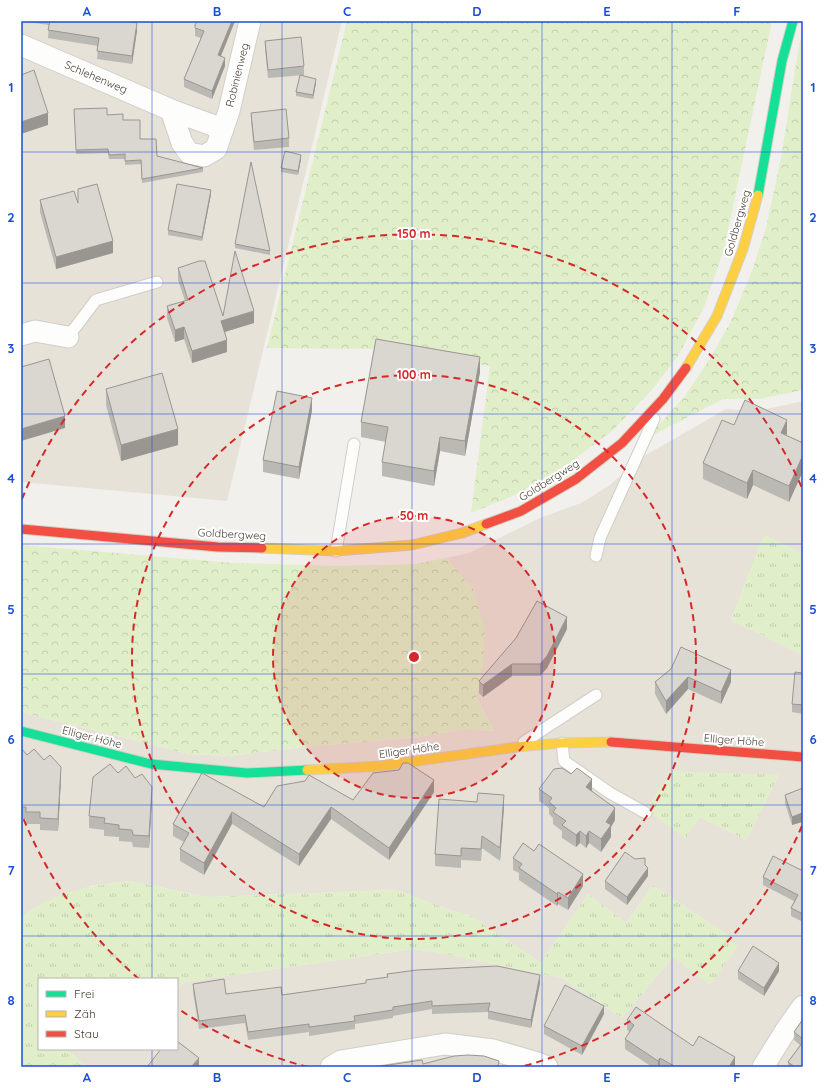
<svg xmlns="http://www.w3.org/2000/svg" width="824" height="1088" viewBox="0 0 824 1088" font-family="Quicksand,sans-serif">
  <defs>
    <pattern id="grass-tufts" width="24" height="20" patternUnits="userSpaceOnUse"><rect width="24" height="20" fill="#e0efc9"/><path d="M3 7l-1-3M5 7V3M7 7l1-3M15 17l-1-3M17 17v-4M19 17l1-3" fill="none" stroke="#c2cead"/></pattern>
    <pattern id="forest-crowns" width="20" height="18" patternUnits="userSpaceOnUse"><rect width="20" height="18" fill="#e0efc9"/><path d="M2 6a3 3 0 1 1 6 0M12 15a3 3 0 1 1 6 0" fill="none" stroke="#c2cead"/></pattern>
  </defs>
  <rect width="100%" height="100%" fill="#f2f0ec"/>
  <g fill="#e7e2d8" fill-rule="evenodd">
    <polygon points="21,21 342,21 227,501 21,482"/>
    <path d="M803,401V554L764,535L731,620L803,655V992L778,1023L751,1067H87L67,1049H177V990L185,982L414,949L435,952L562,978L622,1018L673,957L731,941L732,938L653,885L626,923L588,894L541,963L471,916L453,911L395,890L207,897L131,881L91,886L31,910L21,918V712L189,754L229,756L303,747L419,737L463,729L494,731L476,696L483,669L474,590L446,558L469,553L540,518L581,503L610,485L639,459L726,409L757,411ZM779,775L746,840L700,817Z"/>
    <polygon points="803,1018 803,1067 770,1067"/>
  </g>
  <g fill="url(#grass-tufts)">
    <polygon points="764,535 803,554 803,655 731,620"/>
    <polygon points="672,771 779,775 746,840 700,817 686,838 646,810"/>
    <path d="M131,881L207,897L395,890L453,911L471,916L541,963L588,894L626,923L653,885L732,938L731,941L738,946L710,985L673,957L622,1018L562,978L435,952L414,949L185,982L177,990V979H39V1049H67L87,1067H21V918C53,891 90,886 131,881Z"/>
  </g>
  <g fill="url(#forest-crowns)">
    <polygon points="347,21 772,21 724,249 704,307 678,356 651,391 613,430 568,464 515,495 471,513 490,366 373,349 267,348"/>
    <polygon points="803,32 803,390 759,399 723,399 647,438 685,396 711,357 731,321 752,271 766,228 781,158 799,45"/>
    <polygon points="21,545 235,563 337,566 415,564 446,558 474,590 485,633 483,669 476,696 494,731 463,729 419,737 303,747 229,756 189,754 21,712"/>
  </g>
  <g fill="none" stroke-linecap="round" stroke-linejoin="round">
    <defs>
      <g id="lane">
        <polyline points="68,337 96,300 157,282"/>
        <polyline points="336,551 354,444"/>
        <polyline points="596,556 600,538 654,419"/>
        <polyline points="524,742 596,695"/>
        <polyline points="562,743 564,761 610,793 646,813"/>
      </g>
      <g id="street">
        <polyline points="21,45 171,110 223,129"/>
        <polyline points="171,110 182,143 189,153 204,156 216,149 229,111 250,21"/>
        <polyline points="21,335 35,331 68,337"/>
        <polyline points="331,1067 341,1061 445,1044 493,1050 538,1063 547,1067"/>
        <polyline points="763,1067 786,1030 803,1006"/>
      </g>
      <g id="fast">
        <polyline points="758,195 782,61 793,21"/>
        <polyline points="21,731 151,764 247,773 307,770"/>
      </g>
      <g id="slow">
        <polyline points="686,368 717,316 743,249 758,195"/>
        <polyline points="262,548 336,551 412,545 462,533 486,524"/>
        <polyline points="307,770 381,766 517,747 562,743 611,742"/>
      </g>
      <g id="jam">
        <polyline points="486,524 521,511 576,479 622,443 663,399 686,368"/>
        <polyline points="21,529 218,547 262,548"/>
        <polyline points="611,742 803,757"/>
      </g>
    </defs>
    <use href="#lane" stroke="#d0cec9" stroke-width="13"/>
    <use href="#street" stroke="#d0cec9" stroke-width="23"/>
    <use href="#fast" stroke="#d4cfc3" stroke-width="11"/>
    <use href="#slow" stroke="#d4cfc3" stroke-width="11"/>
    <use href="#jam" stroke="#d4cfc3" stroke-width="11"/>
    <use href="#lane" stroke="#fdfdfc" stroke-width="11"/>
    <use href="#street" stroke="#fdfdfc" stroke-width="21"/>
    <use href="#fast" stroke="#16e098" stroke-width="9"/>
    <use href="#slow" stroke="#ffcf43" stroke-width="9"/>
    <use href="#jam" stroke="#f24e42" stroke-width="9"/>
  </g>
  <g fill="#bbb9b4">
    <polygon points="21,21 127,21 137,31 132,64 97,59 98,46 48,38 49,25"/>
    <polygon points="197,21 235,21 221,56 225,66 212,99 184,87 184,79 201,38 195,36 195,25"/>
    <polygon points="265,41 304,66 304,75 268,78 265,49"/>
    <polygon points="316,83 313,99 296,96 296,92"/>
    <polygon points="74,109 107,115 123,120 157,156 203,168 203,172 142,183 141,164 125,165 125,159 109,159 108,153 76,154"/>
    <polygon points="251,113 289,138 289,147 254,150 251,121"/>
    <polygon points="301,159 298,175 281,172 281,168"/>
    <polygon points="78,189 113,253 56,269 40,212 40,200 78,202"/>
    <polygon points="211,194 202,241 168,235 168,230"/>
    <polygon points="235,244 270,251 270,255 235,248"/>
    <polygon points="178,268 223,316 254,323 225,332 227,352 192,363 184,339 175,342 167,318 167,306 185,301 178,280"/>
    <polygon points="480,372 465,456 440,451 434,486 382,476 382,462 386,442 361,437 361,422"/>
    <polygon points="106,389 178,445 121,461 106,405"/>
    <polygon points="312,410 299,479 263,472 263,460"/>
    <polygon points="734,425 787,436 803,443 803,471 789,502 753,485 747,499 703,479 703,463"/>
    <polygon points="567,629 547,668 540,676 512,676 483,697 479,693 479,681"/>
    <polygon points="671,669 731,682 721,704 688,689 666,714 655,694 655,682"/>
    <polygon points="803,673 803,714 792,712 792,704"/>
    <polygon points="21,748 27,755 61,779 58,831 40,830 40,824 26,824 26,819 21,819"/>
    <polygon points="118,773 135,778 152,799 149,848 133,847 132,842 119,841 119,837 104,836 104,830 89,828 89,816"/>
    <polygon points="202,773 264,807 353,800 434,792 389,860 331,819 299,866 232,824 204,875 180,861 180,849 184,842 173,836 173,824"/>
    <polygon points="539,789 592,791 615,820 611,827 611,837 601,852 589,843 586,848 580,843 576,847 562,838 562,831 553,824 553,818 549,814 549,808 539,801"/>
    <polygon points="803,790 803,824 802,822 792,825 785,803 785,795"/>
    <polygon points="504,807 500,861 482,848 481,861 461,860 461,868 435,866 435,854"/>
    <polygon points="513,858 583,886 568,910 558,904 557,906 519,880 519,873 513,870"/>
    <polygon points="645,866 648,876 627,905 605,889 605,881"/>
    <polygon points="803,871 803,922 791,916 791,908 794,901 763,885 763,877"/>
    <polygon points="738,971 779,971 764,996 738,979"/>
    <polygon points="387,974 540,983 531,1028 488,1019 488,1012 432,1014 432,1009 393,1016 393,1018 355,1024 355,1029 309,1036 309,1032 248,1040 245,1023 199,1029 193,992 193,984 226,994 282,995 366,983 366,980 387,977"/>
    <polygon points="604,1014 582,1055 544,1034 544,1026"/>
    <polygon points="803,1019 803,1067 788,1067 788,1062 800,1045 794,1040 794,1032"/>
    <polygon points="627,1020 693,1046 735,1067 652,1067 625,1049 625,1039 630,1032 627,1030"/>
  </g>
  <g fill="#999692">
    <polygon points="232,21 235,21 218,63 218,55"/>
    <polygon points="137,23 137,31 132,64 132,56"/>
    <polygon points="225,58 225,66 212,99 212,91"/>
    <polygon points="316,79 316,83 313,99 313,95"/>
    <polygon points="48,113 48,125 21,134 21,122"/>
    <polygon points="301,155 301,159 298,175 298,171"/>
    <polygon points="211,190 211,194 202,241 202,237"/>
    <polygon points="113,241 113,253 56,269 56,257"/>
    <polygon points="254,311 254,323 221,333 221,321"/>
    <polygon points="184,327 184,339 175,342 175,330"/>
    <polygon points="227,340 227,352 192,363 192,351"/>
    <polygon points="480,357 480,372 465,456 465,441"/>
    <polygon points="312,398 312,410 299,479 299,467"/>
    <polygon points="65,416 65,428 21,441 21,429"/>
    <polygon points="787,420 787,435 781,433"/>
    <polygon points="178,429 178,445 121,461 121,445"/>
    <polygon points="440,437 440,451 434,486 434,471"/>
    <polygon points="803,455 803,471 789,502 789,486"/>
    <polygon points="753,470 753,485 747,499 747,483"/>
    <polygon points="567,617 567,629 547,668 540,676 540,664"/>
    <polygon points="512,664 512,676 483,697 483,685"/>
    <polygon points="731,670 731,682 721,704 721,692"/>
    <polygon points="688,677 688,689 666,714 666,701"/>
    <polygon points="61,767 61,779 58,831 58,819"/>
    <polygon points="592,779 592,791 586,800 586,787"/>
    <polygon points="434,780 434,792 389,860 389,848"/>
    <polygon points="152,787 152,799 149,848 149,836"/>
    <polygon points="504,795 504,807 500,861 500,848"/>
    <polygon points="331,807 331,819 299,866 299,854"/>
    <polygon points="615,808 615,820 611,827 611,837 601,852 601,839 606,822"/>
    <polygon points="232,812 232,824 204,875 204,863"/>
    <polygon points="802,813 802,822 792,825 792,817"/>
    <polygon points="580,831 580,843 576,847 576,835"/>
    <polygon points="589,831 589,843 586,848 586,836"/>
    <polygon points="648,868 648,876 627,905 627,897"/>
    <polygon points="583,874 583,886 568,910 568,898"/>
    <polygon points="558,892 558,904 557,906 557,894"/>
    <polygon points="779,963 779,971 764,996 764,988"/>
    <polygon points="540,975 540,983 531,1028 531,1020"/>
    <polygon points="604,1006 604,1014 582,1055 582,1046"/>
    <polygon points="735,1057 735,1067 729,1067"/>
    <polygon points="199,1058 199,1066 198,1067 191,1067"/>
    <polygon points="660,1058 660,1067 658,1067 658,1061"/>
  </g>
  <g fill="#dad7d1" stroke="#999692">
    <polygon points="50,21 127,21 137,23 132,56 97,51 99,38 48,30"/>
    <polygon points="197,21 232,21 218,55 225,58 212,91 184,79 204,31 195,28 195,25"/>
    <polygon points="301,37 304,66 268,70 265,41"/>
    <polygon points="34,70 48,113 21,122 21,75"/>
    <polygon points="300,75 316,79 313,95 296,92"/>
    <polygon points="107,108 107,115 123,114 123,120 140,120 140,139 156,139 157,156 203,168 142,179 141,160 125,161 125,154 109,155 108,149 76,150 74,109"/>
    <polygon points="286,109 289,138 254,142 251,113"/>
    <polygon points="285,151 301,155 298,171 281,168"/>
    <polygon points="251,162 270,251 235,244"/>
    <polygon points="97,184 113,241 56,257 40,200 74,191 78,203 78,189"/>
    <polygon points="177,184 211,190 202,237 168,230"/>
    <polygon points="235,251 254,311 221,321 227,340 192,351 184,327 175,330 167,306 188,300 178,268 199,261 205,261 223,316"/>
    <polygon points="376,339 480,357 465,441 440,437 434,471 382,462 388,427 361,422"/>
    <polygon points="49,359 65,416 21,429 21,367"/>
    <polygon points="162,373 178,429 121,445 106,389"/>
    <polygon points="277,391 312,398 299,467 263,460"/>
    <polygon points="745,400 787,420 781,433 803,443 803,455 789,486 753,470 747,483 703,463 722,420 734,425"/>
    <polygon points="537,601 567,617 547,656 540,664 512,664 483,685 479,681 516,638"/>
    <polygon points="681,647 731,670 721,692 688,677 666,701 655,682 671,669"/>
    <polygon points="795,672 803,673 803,705 792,704"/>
    <polygon points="21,748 27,755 34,749 44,760 50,755 61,767 58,819 40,818 40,812 26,812 26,807 21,807"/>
    <polygon points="403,763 408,763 434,780 389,848 331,807 299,854 232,812 204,863 180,849 189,833 173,824 202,773 264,807 277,786 305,781 309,775 353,800 373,773 399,770"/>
    <polygon points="110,764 118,773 126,766 135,778 142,774 152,787 149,836 133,835 132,830 119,829 119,825 104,823 105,818 89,816 93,777"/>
    <polygon points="562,768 571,774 577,768 592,779 586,787 615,808 606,822 611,825 601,839 589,831 586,836 580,831 576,835 562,825 566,821 553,812 556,808 549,802 552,798 539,789 554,769"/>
    <polygon points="803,788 803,816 802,813 792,817 785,795"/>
    <polygon points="478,793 504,795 500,848 482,836 481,849 461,848 461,856 435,854 439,799 477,802"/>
    <polygon points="523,843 534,851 539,844 583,874 568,898 558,892 557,894 519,868 522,864 513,858"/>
    <polygon points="625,852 635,859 645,858 645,865 648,868 627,897 605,881"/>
    <polygon points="773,856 803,871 803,914 791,908 798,895 763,877"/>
    <polygon points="753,946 779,963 764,988 738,971"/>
    <polygon points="497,966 540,975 531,1020 488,1011 490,1003 432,1006 432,1001 393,1007 393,1010 354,1016 355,1021 309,1027 309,1024 248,1032 245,1015 199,1021 193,984 224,979 226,994 281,987 282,995 366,983 366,980 388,977 387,974 417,970"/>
    <polygon points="565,985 604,1006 582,1046 544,1026"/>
    <polygon points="636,1007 693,1046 699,1036 735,1057 729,1067 676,1067 660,1058 658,1061 625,1039 634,1025 627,1020"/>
    <polygon points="803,1019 803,1039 794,1032"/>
    <polygon points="177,1041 199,1058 191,1067 147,1067 161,1049 177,1049"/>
    <polygon points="803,1042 803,1067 795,1067 788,1062"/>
    <polygon points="468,1055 484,1056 499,1061 498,1066 499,1067 375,1067 422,1060 423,1064 454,1056"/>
  </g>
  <path fill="none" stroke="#1d4ed8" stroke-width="1" stroke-opacity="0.55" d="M152,21V979M282,21V1067M412,21V1067M542,21V1067M672,21V1067M21,152H803M21,283H803M21,414H803M21,544H803M21,674H803M21,805H803M21,936H803M152,1049V1067"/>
  <circle cx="414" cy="657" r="141" fill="#d62828" fill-opacity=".12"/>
  <g fill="none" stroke="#d62828" stroke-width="2" stroke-dasharray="7 5">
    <circle cx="414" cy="657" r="141"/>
    <circle cx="414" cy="657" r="282"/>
    <path d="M802 826A423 423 0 0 1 520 1067M308 1067A423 423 0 0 1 177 1008M139 979A423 423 0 0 1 22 815M22 499A423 423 0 0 1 802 488"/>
  </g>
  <g text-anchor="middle" stroke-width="4" stroke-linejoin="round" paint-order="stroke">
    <g font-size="11" fill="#4a4235" stroke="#fff">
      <text transform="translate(237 75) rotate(-76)" y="4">Robinienweg</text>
      <text transform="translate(96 77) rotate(23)" y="4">Schlehenweg</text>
      <text transform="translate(737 223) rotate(-74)" y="4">Goldbergweg</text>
      <text transform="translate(549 480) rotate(-32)" y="4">Goldbergweg</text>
      <text transform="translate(232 534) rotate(3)" y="4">Goldbergweg</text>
      <text transform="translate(92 737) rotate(14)" y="4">Elliger Höhe</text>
      <text transform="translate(734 740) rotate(4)" y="4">Elliger Höhe</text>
      <text transform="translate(409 750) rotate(-8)" y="4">Elliger Höhe</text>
    </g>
  </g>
  <circle cx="414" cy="657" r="6" fill="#d62828" stroke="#fff" stroke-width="2"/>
  <g font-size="12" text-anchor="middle" font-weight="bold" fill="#d62828" stroke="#fff" stroke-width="4" stroke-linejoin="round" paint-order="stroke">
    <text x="414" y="238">150 m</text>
    <text x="414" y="379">100 m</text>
    <text x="414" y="520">50 m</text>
  </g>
  <rect width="824" height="1088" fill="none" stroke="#ffffff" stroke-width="44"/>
  <rect x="38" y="978" width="140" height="72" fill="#ffffff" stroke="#b7b3ae"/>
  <rect x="46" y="991" width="20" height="6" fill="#16e098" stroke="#b7b3ae"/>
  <text x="74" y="998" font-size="12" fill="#4a4235">Frei</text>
  <rect x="46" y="1011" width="20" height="6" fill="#ffcf43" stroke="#b7b3ae"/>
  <text x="74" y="1018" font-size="12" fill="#4a4235">Zäh</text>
  <rect x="46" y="1031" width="20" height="6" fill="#f24e42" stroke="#b7b3ae"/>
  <text x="74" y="1038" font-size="12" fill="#4a4235">Stau</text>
  <rect x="22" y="22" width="780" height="1044" fill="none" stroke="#1d4ed8" stroke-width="1.5"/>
  <g font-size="13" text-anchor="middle" font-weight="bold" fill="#1d4ed8">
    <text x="87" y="16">A</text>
    <text x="217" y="16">B</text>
    <text x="347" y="16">C</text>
    <text x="477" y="16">D</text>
    <text x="607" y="16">E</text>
    <text x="737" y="16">F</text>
    <text x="11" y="92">1</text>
    <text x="813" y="92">1</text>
    <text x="11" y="222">2</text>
    <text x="813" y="222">2</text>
    <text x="11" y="353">3</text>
    <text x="813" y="353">3</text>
    <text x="11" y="483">4</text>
    <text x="813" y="483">4</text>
    <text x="11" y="614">5</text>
    <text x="813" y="614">5</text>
    <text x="11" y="744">6</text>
    <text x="813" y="744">6</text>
    <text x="11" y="875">7</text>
    <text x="813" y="875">7</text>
    <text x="11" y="1005">8</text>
    <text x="813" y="1005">8</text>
    <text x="87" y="1082">A</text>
    <text x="217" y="1082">B</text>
    <text x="347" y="1082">C</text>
    <text x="477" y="1082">D</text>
    <text x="607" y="1082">E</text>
    <text x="737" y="1082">F</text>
  </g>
</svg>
